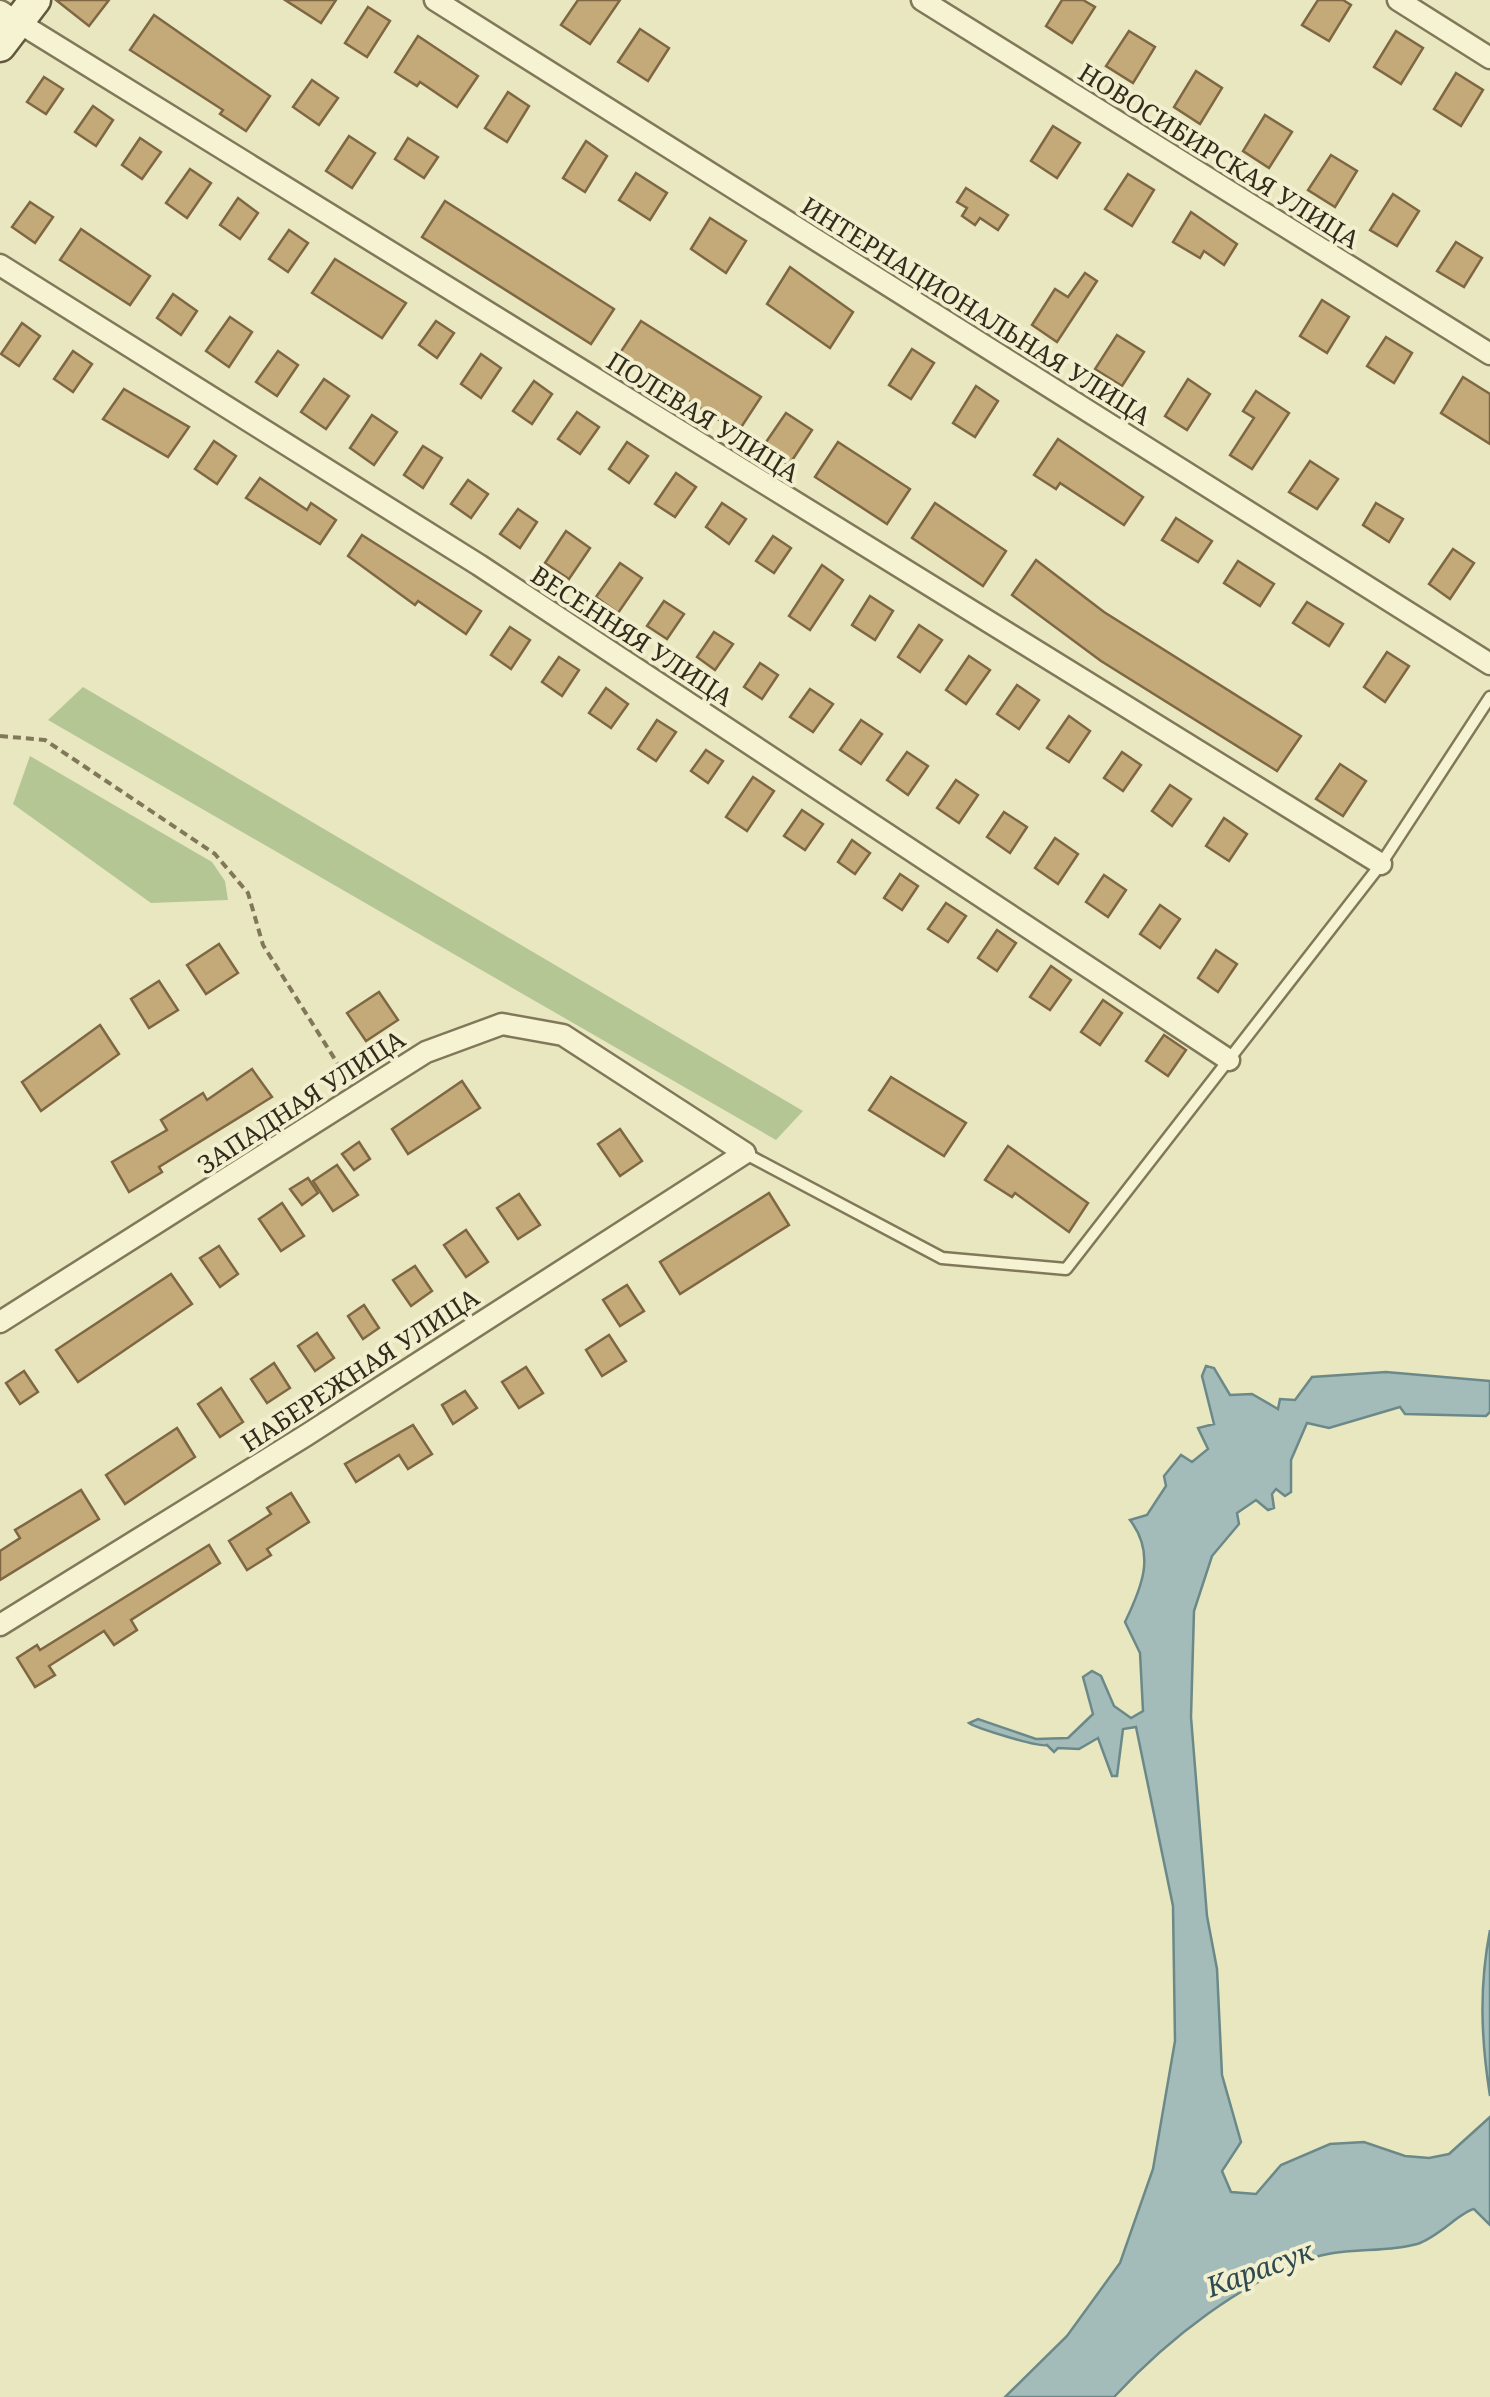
<svg xmlns="http://www.w3.org/2000/svg" width="1490" height="2397" viewBox="0 0 1490 2397" font-family="'Noto Serif',serif">
  <rect width="100%" height="100%" fill="#e9e7c0"/>
  <g fill="#b5c695">
    <polygon points="83,687 803,1111 776,1140 48,720"/>
    <polygon points="30,756 212,862 225,881 228,900 151,903 13,804"/>
  </g>
  <g fill="#a3bcba" stroke="#6b8988" stroke-width="2.5">
    <path d="M1206,1366L1214,1368L1230,1395L1252,1394L1278,1409L1280,1399L1295,1400L1312,1377L1386,1372L1490,1381V1412L1486,1416L1405,1414L1400,1407L1329,1428L1307,1423L1291,1460V1492L1285,1496L1276,1489L1272,1494L1274,1508L1268,1510L1256,1500L1237,1513L1239,1524L1212,1556L1194,1611L1191,1717L1207,1916L1217,1969L1222,2075L1241,2142L1222,2171L1231,2192L1256,2194L1281,2165L1330,2144L1364,2142L1405,2156L1429,2158L1449,2154L1490,2117V2225L1474,2209C1461,2211 1439,2237 1417,2244C1386,2253 1351,2247 1319,2256C1243,2279 1167,2340 1114,2397H1005L1067,2336L1120,2263L1153,2169L1175,2041L1173,1906L1136,1727L1123,1729L1117,1776H1112L1098,1738L1079,1749L1058,1748L1054,1752L1047,1745C1040,1748 976,1728 969,1723L978,1719L1036,1739L1068,1738L1093,1714L1083,1677L1092,1671L1101,1676L1114,1706L1131,1718L1143,1711L1140,1653L1125,1622C1142,1587 1156,1554 1130,1520L1147,1515L1166,1486L1164,1476L1181,1455L1192,1462L1208,1449L1198,1428L1214,1424L1202,1376Z"/>
    <path d="M1490,1930V2096C1481,2039 1479,1987 1490,1930Z"/>
  </g>
  <g fill="#c5aa79" stroke="#7e6742" stroke-width="2.5">
    <polygon points="56,0 109,0 89,26"/>
    <polygon points="285,0 336,0 321,23"/>
    <polygon points="578,0 620,0 590,44 561,25"/>
    <polygon points="1062,0 1083,0 1095,7 1072,43 1046,26"/>
    <polygon points="1318,0 1343,0 1351,5 1329,41 1302,25"/>
    <polygon points="368,7 390,21 367,57 345,43"/>
    <polygon points="154,15 270,96 246,131 220,114 223,110 130,50"/>
    <polygon points="640,29 669,48 648,81 618,62"/>
    <polygon points="1129,31 1155,47 1133,83 1106,66"/>
    <polygon points="1396,31 1423,48 1401,84 1374,67"/>
    <polygon points="418,36 478,76 457,107 420,82 417,86 395,72"/>
    <polygon points="1196,71 1222,88 1200,124 1174,107"/>
    <polygon points="1456,73 1483,90 1461,126 1434,109"/>
    <polygon points="44,77 63,89 46,114 27,102"/>
    <polygon points="312,80 338,98 319,125 293,107"/>
    <polygon points="508,92 529,106 507,142 485,128"/>
    <polygon points="93,106 113,120 96,146 75,132"/>
    <polygon points="1265,115 1292,132 1269,168 1243,151"/>
    <polygon points="1053,126 1080,143 1057,178 1031,161"/>
    <polygon points="349,136 375,153 352,188 326,171"/>
    <polygon points="140,138 161,152 142,179 122,165"/>
    <polygon points="408,138 438,157 424,178 395,159"/>
    <polygon points="586,141 607,156 585,192 563,178"/>
    <polygon points="1331,155 1357,171 1335,207 1308,190"/>
    <polygon points="190,169 211,183 187,218 166,203"/>
    <polygon points="636,173 667,193 650,220 619,200"/>
    <polygon points="1128,174 1154,190 1132,226 1105,209"/>
    <polygon points="966,188 1008,215 998,230 980,218 975,225 962,216 967,208 957,202"/>
    <polygon points="1393,194 1419,211 1397,246 1370,230"/>
    <polygon points="238,198 258,213 240,239 220,225"/>
    <polygon points="445,201 614,309 591,344 422,237"/>
    <polygon points="30,202 53,217 35,243 12,227"/>
    <polygon points="1191,212 1237,244 1224,265 1204,251 1200,258 1173,242"/>
    <polygon points="710,218 746,241 726,273 691,249"/>
    <polygon points="81,229 150,276 130,305 60,260"/>
    <polygon points="289,230 308,243 288,272 269,259"/>
    <polygon points="1456,242 1482,258 1464,287 1437,271"/>
    <polygon points="335,259 406,303 382,338 312,293"/>
    <polygon points="790,267 853,312 830,348 767,304"/>
    <polygon points="1085,273 1097,281 1057,342 1032,325 1055,289 1068,297"/>
    <polygon points="173,294 197,311 181,335 157,318"/>
    <polygon points="1322,300 1349,317 1327,353 1300,336"/>
    <polygon points="230,317 252,332 229,367 206,351"/>
    <polygon points="436,321 454,333 437,358 419,345"/>
    <polygon points="641,321 761,397 738,432 618,356"/>
    <polygon points="22,323 40,336 19,366 1,354"/>
    <polygon points="1117,335 1144,352 1122,386 1095,369"/>
    <polygon points="1386,337 1412,353 1394,383 1367,366"/>
    <polygon points="912,349 934,363 911,399 889,385"/>
    <polygon points="73,351 92,364 73,392 54,379"/>
    <polygon points="278,351 298,365 277,396 256,382"/>
    <polygon points="481,354 501,368 481,398 461,384"/>
    <polygon points="1463,377 1490,394 1490,444 1441,413"/>
    <polygon points="324,379 349,396 326,429 301,412"/>
    <polygon points="1188,379 1210,394 1187,430 1165,416"/>
    <polygon points="534,381 552,394 532,424 513,411"/>
    <polygon points="976,386 998,401 975,437 953,423"/>
    <polygon points="124,389 189,427 168,457 103,419"/>
    <polygon points="1256,391 1289,413 1252,469 1230,455 1254,418 1243,411"/>
    <polygon points="577,412 599,427 580,454 558,439"/>
    <polygon points="786,413 812,430 789,465 762,448"/>
    <polygon points="372,415 397,432 374,465 350,448"/>
    <polygon points="1058,439 1143,497 1124,525 1060,483 1056,489 1034,475"/>
    <polygon points="214,441 236,456 217,484 195,469"/>
    <polygon points="627,442 648,456 629,483 609,469"/>
    <polygon points="838,442 910,489 887,524 815,477"/>
    <polygon points="423,446 442,458 423,488 404,475"/>
    <polygon points="1310,461 1338,479 1317,509 1289,492"/>
    <polygon points="676,473 696,487 675,517 655,504"/>
    <polygon points="260,478 307,510 311,503 336,520 320,544 246,498"/>
    <polygon points="468,480 488,494 471,518 451,504"/>
    <polygon points="722,503 746,519 729,544 706,527"/>
    <polygon points="935,503 1006,551 983,586 912,538"/>
    <polygon points="1376,503 1403,519 1389,542 1363,525"/>
    <polygon points="518,509 537,522 520,548 500,534"/>
    <polygon points="1176,518 1212,541 1198,562 1162,540"/>
    <polygon points="566,531 590,548 569,579 545,563"/>
    <polygon points="362,535 481,611 466,634 418,601 415,605 348,556"/>
    <polygon points="773,536 791,548 774,573 756,561"/>
    <polygon points="1453,549 1474,563 1450,599 1429,584"/>
    <polygon points="1036,560 1104,612 1301,736 1277,771 1101,661 1012,595"/>
    <polygon points="1238,561 1274,584 1260,606 1224,583"/>
    <polygon points="620,563 642,578 618,613 596,597"/>
    <polygon points="822,565 843,580 810,630 789,616"/>
    <polygon points="870,596 893,611 875,640 852,625"/>
    <polygon points="664,601 684,614 667,639 647,626"/>
    <polygon points="1307,602 1343,624 1329,646 1293,623"/>
    <polygon points="919,625 942,640 920,672 898,657"/>
    <polygon points="510,627 530,640 511,669 491,655"/>
    <polygon points="714,632 733,644 715,670 697,657"/>
    <polygon points="1387,652 1409,666 1385,702 1364,687"/>
    <polygon points="969,656 990,670 966,704 946,690"/>
    <polygon points="559,657 579,670 562,696 542,682"/>
    <polygon points="760,663 778,675 762,699 744,687"/>
    <polygon points="1017,685 1039,700 1019,729 997,714"/>
    <polygon points="606,688 628,704 611,728 589,713"/>
    <polygon points="810,689 833,704 813,732 790,717"/>
    <polygon points="1069,716 1090,731 1069,762 1047,748"/>
    <polygon points="657,720 676,732 656,761 638,749"/>
    <polygon points="861,720 882,734 861,764 840,750"/>
    <polygon points="706,750 723,761 708,783 691,771"/>
    <polygon points="907,752 928,766 908,795 887,780"/>
    <polygon points="1122,752 1141,765 1123,791 1104,778"/>
    <polygon points="1340,764 1366,781 1343,816 1316,799"/>
    <polygon points="753,777 774,791 747,831 726,817"/>
    <polygon points="956,780 978,795 959,823 937,808"/>
    <polygon points="1170,785 1191,799 1172,826 1152,811"/>
    <polygon points="802,810 823,824 805,850 784,836"/>
    <polygon points="1004,812 1027,827 1010,853 987,837"/>
    <polygon points="1224,818 1247,834 1229,861 1206,846"/>
    <polygon points="1055,838 1078,854 1058,884 1035,868"/>
    <polygon points="852,840 870,853 855,874 838,862"/>
    <polygon points="900,874 918,886 902,910 884,898"/>
    <polygon points="1104,875 1126,890 1108,917 1086,902"/>
    <polygon points="946,903 966,916 948,942 928,929"/>
    <polygon points="1160,905 1180,919 1160,948 1140,934"/>
    <polygon points="997,930 1016,943 997,971 978,958"/>
    <polygon points="219,944 238,973 206,994 187,965"/>
    <polygon points="1216,950 1237,964 1218,992 1198,978"/>
    <polygon points="1051,966 1071,980 1050,1010 1030,997"/>
    <polygon points="159,981 178,1010 149,1028 131,999"/>
    <polygon points="379,992 398,1020 366,1041 347,1013"/>
    <polygon points="1103,1000 1122,1013 1100,1045 1081,1032"/>
    <polygon points="100,1025 119,1054 41,1111 22,1082"/>
    <polygon points="1164,1035 1186,1050 1168,1076 1146,1061"/>
    <polygon points="252,1069 272,1097 159,1167 162,1172 129,1192 112,1162 167,1130 161,1120 203,1093 207,1100"/>
    <polygon points="891,1077 966,1123 944,1156 869,1110"/>
    <polygon points="462,1081 480,1108 408,1154 392,1129"/>
    <polygon points="620,1129 642,1161 620,1176 598,1144"/>
    <polygon points="359,1142 370,1159 354,1170 342,1154"/>
    <polygon points="1008,1146 1088,1203 1069,1232 1015,1193 1012,1197 985,1180"/>
    <polygon points="337,1165 358,1195 333,1211 313,1181"/>
    <polygon points="308,1178 318,1193 302,1205 290,1189"/>
    <polygon points="769,1193 789,1225 680,1294 660,1262"/>
    <polygon points="519,1194 540,1225 518,1239 497,1208"/>
    <polygon points="282,1203 304,1236 281,1251 259,1219"/>
    <polygon points="466,1230 488,1262 466,1277 444,1245"/>
    <polygon points="219,1246 238,1274 220,1287 200,1258"/>
    <polygon points="415,1266 432,1291 411,1306 393,1280"/>
    <polygon points="171,1274 192,1304 78,1382 56,1350"/>
    <polygon points="627,1285 644,1311 620,1326 603,1300"/>
    <polygon points="364,1305 379,1328 363,1339 348,1316"/>
    <polygon points="317,1333 334,1358 315,1371 298,1346"/>
    <polygon points="609,1335 626,1361 602,1376 586,1350"/>
    <polygon points="274,1363 290,1388 267,1403 251,1379"/>
    <polygon points="526,1367 543,1393 519,1408 502,1382"/>
    <polygon points="24,1371 38,1392 20,1404 6,1383"/>
    <polygon points="221,1388 243,1422 220,1437 198,1404"/>
    <polygon points="465,1391 477,1408 453,1424 442,1405"/>
    <polygon points="413,1425 432,1454 408,1469 399,1455 356,1482 345,1464"/>
    <polygon points="177,1428 195,1457 125,1504 106,1475"/>
    <polygon points="81,1490 99,1519 0,1580 0,1551 20,1538 15,1530"/>
    <polygon points="291,1493 309,1522 267,1549 271,1555 247,1570 229,1541 271,1514 267,1508"/>
    <polygon points="209,1545 220,1563 131,1620 137,1630 114,1645 104,1631 49,1666 55,1675 35,1687 17,1658 37,1645 40,1650"/>
  </g>
  <g fill="none" stroke-linecap="round" stroke-linejoin="round">
    <defs>
      <polyline id="lane" points="746,1154 942,1258 1066,1269 1381,864 1490,697"/>
      <g id="street">
        <polyline points="435,0 1490,664"/>
        <polyline points="922,0 1490,354"/>
        <polyline points="1398,0 1490,58"/>
        <polyline points="0,11 1381,864"/>
        <polyline points="0,265 479,565 1229,1060"/>
        <polyline points="0,1322 426,1052 502,1024 563,1035 745,1153 305,1436 0,1625"/>
      </g>
      <polyline id="secondary" points="0,46 35,0"/>
    </defs>
    <use href="#lane" stroke="#81785a" stroke-width="15"/>
    <use href="#street" stroke="#81785a" stroke-width="25"/>
    <use href="#secondary" stroke="#63583d" stroke-width="35"/>
    <polyline stroke="#81785a" stroke-width="4" stroke-dasharray="8 5" stroke-linecap="butt" points="0,736 45,740 215,854 248,893 263,945 348,1080"/>
    <use href="#lane" stroke="#f5f3d2" stroke-width="10"/>
    <use href="#street" stroke="#f5f3d2" stroke-width="20"/>
    <use href="#secondary" stroke="#f5f3d2" stroke-width="30"/>
  </g>
  <g text-anchor="middle" stroke-width="8" stroke-linejoin="round" paint-order="stroke">
    <g font-size="25" fill="#322c1d" stroke="#f2efcf">
      <text transform="translate(1219 156) rotate(32)" y="9">НОВОСИБИРСКАЯ УЛИЦА</text>
      <text transform="translate(976 311) rotate(32)" y="9">ИНТЕРНАЦИОНАЛЬНАЯ УЛИЦА</text>
      <text transform="translate(703 417) rotate(32)" y="9">ПОЛЕВАЯ УЛИЦА</text>
      <text transform="translate(632 636) rotate(33)" y="9">ВЕСЕННЯЯ УЛИЦА</text>
      <text transform="translate(301 1102) rotate(-33)" y="9">ЗАПАДНАЯ УЛИЦА</text>
      <text transform="translate(360 1370) rotate(-33)" y="9">НАБЕРЕЖНАЯ УЛИЦА</text>
    </g>
    <g font-size="28" font-style="italic" fill="#2d4b50" stroke="#f2efcf">
      <text transform="translate(1260 2269) rotate(-20)" y="10">Карасук</text>
    </g>
  </g>
</svg>
